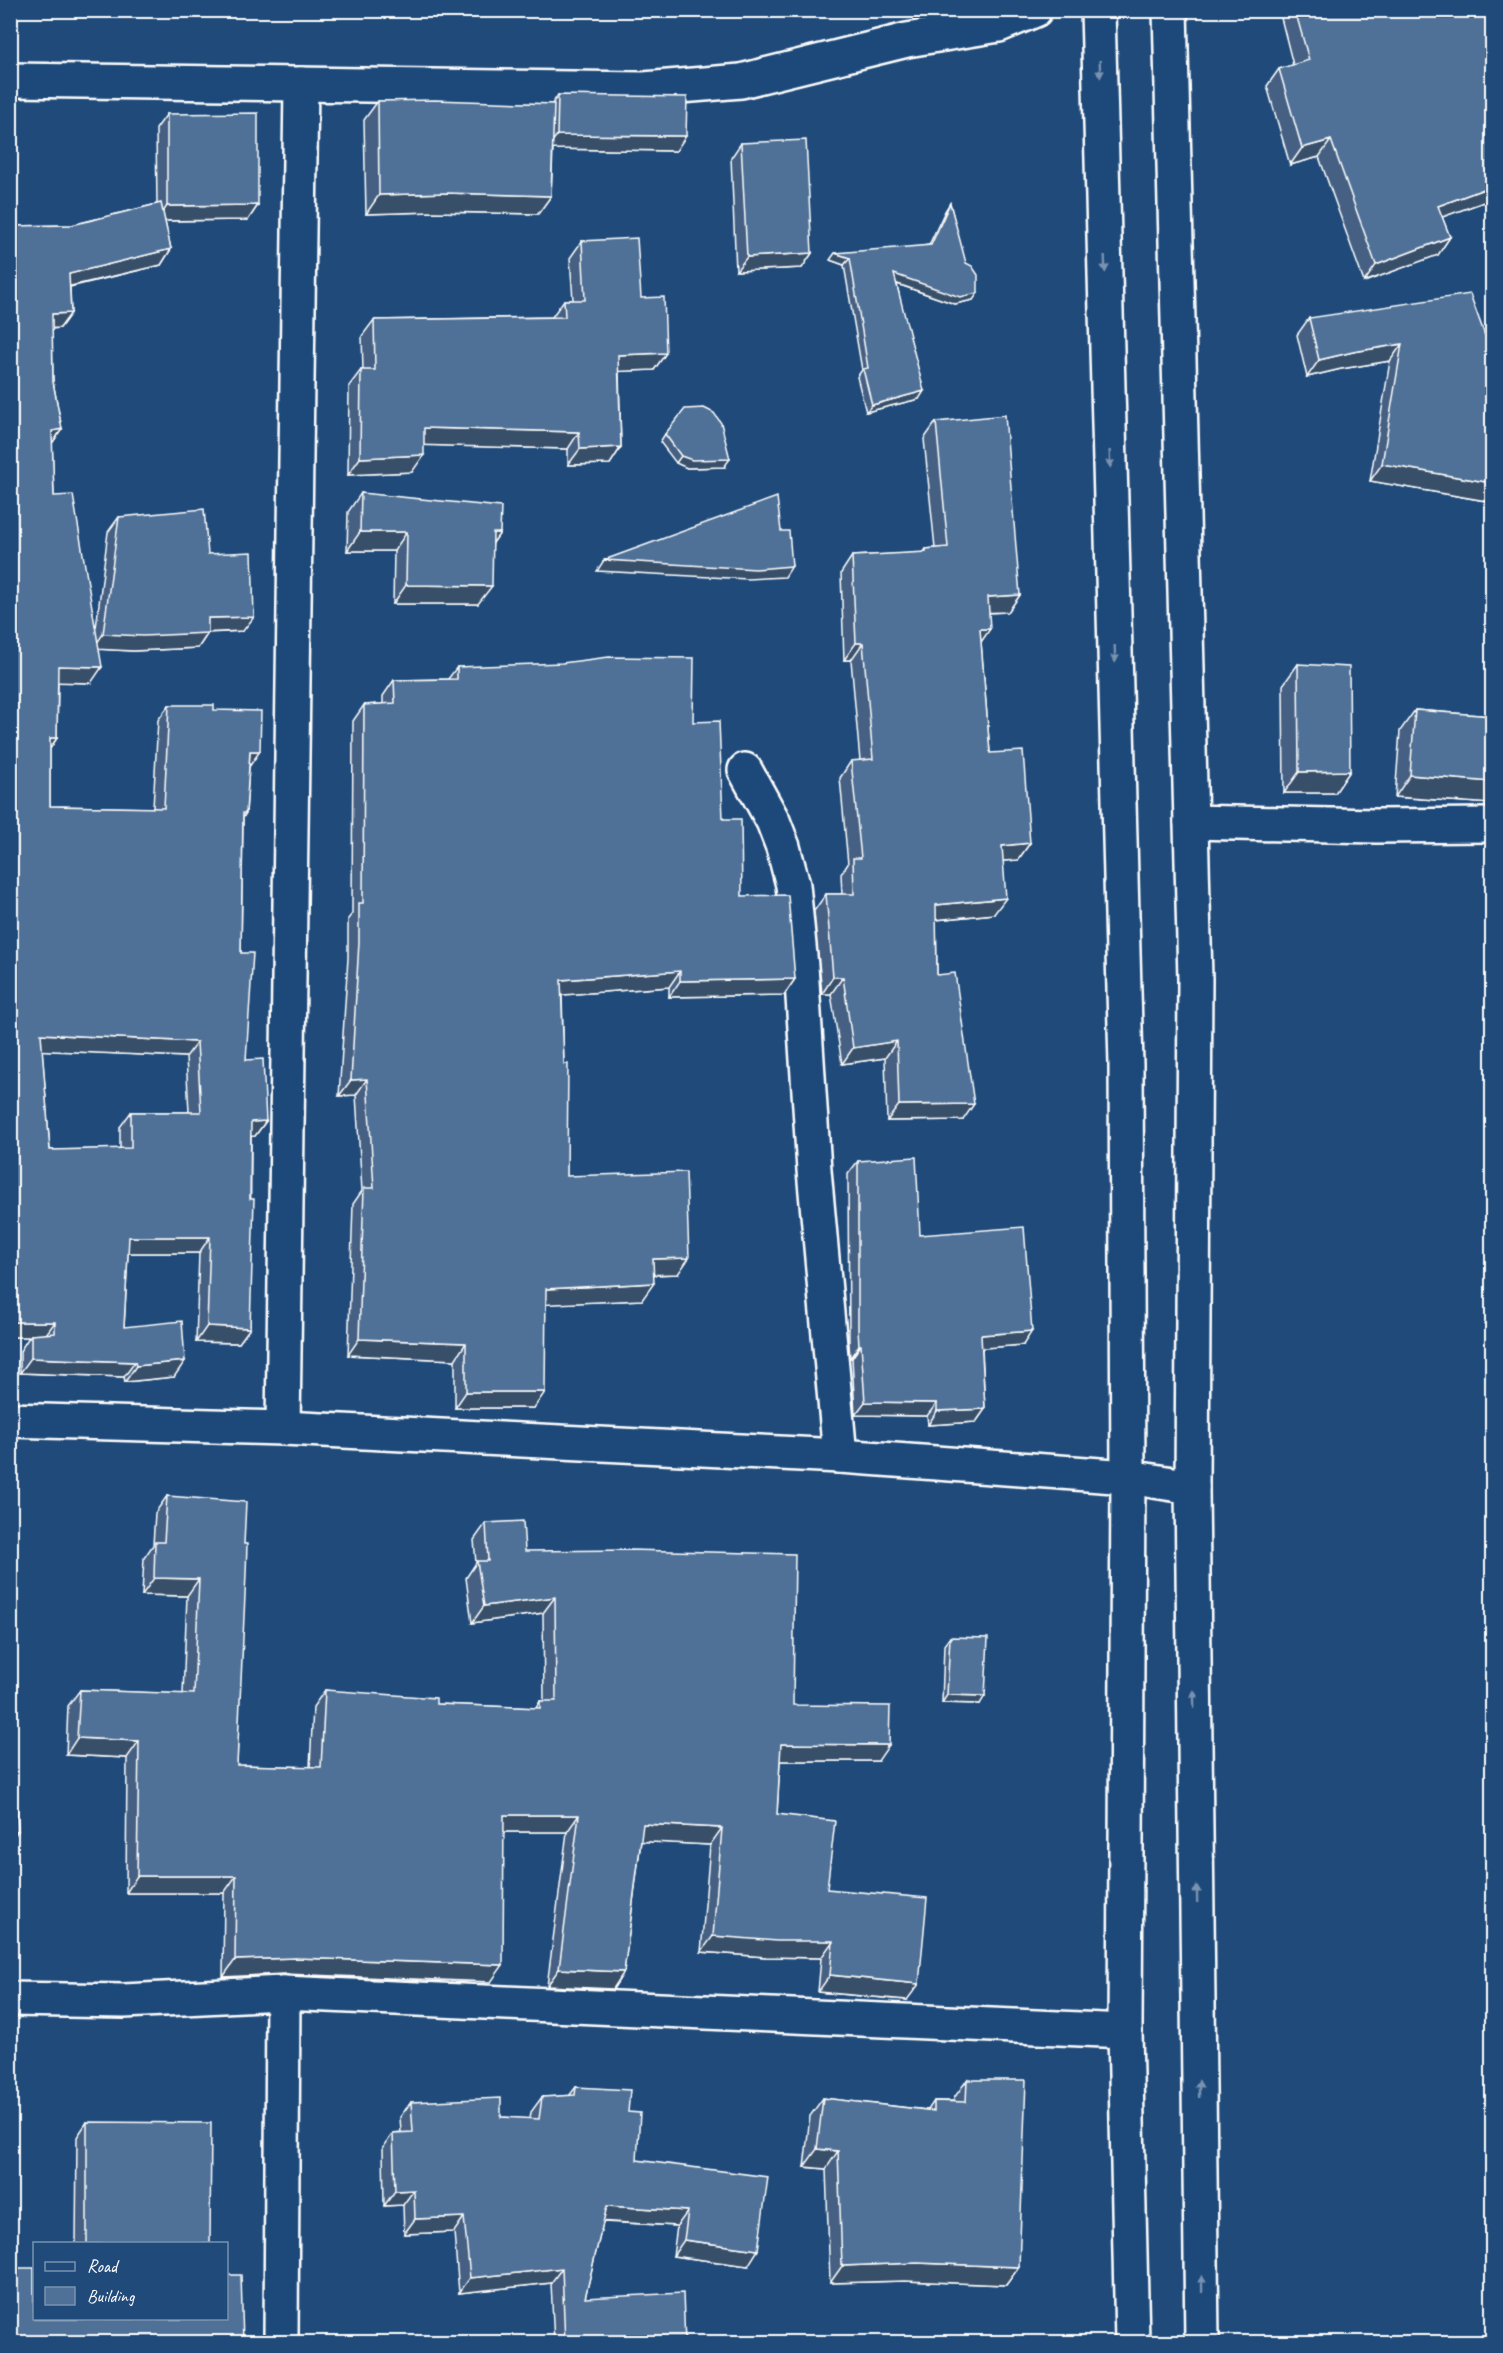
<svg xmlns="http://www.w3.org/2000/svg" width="1503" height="2353" viewBox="0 0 1503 2353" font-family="Caveat,sans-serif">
  <rect width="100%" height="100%" fill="#1f4a7a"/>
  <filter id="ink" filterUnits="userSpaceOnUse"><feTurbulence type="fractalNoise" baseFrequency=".0167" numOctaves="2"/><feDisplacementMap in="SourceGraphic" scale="12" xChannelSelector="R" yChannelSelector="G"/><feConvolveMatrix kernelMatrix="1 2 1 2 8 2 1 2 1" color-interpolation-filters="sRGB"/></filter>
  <g filter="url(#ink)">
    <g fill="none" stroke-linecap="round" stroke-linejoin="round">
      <defs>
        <g id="minor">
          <polyline points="10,80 644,89 741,81 907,40 999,25 1035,10"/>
          <polyline points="745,770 773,821 783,847 793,885 801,966 814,1170 840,1456"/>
          <polyline points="1191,822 1376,826 1492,825"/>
          <polyline points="10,1420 283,1428 840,1456 1128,1477 1192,1487"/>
          <polyline points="283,1428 301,84"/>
          <polyline points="10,1999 124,2001 283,1993 1125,2031"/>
          <polyline points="281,2342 283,1993"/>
        </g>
        <g id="major">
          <polyline points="1098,10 1126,1065 1128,1477 1125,2031 1132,2342"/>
          <polyline points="1170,10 1195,979 1192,1487 1202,2342"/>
        </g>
      </defs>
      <use href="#minor" stroke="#fff" stroke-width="38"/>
      <use href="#major" stroke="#fff" stroke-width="38"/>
      <use href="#minor" stroke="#1f4a7a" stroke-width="33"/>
      <use href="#major" stroke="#1f4a7a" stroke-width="33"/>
    </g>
    <g fill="#456182" stroke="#fff" stroke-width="1.5" fill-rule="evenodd">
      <polygon points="1279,10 1433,10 1434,14 1492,10 1492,200 1492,199 1442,217 1450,237 1438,255 1364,282 1319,157 1290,165 1267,86 1279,69 1293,65"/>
      <polygon points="558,95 676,151 553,149 551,196 538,214 432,212 366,214 364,120 378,101 552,104"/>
      <path d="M167,114L258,205L248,220L165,221L171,249L161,265L70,287L71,313L60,328L52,329L53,382L62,429L52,443L54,496L96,628L108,532L119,517L208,554L243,631L208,633L198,648L133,651L99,649L91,683L58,682L57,738L50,749V806L153,808L158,720L169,705L214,710L249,767L246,813L243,818L241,953L246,1060L266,1121L255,1136H251L250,1328L239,1343L196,1342L199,1253H128L124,1327L174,1377L125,1382L124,1377L20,1373V1351L29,1337H10V226L72,225L157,204L156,129ZM42,1050L186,1057L189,1112H131L120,1127V1149L50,1150Z"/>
      <polygon points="741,143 812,253 802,268 736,271 731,158"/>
      <polygon points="950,203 973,300 955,304 897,284 919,399 866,412 857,377 862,370 844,265 830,260 929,245 945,211"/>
      <polygon points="582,241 641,298 666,353 654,370 619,371 621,447 610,464 568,465 568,449 424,445 412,472 348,475 349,386 361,370 363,370 362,336 374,320 552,317 564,300 573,300 570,258"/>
      <polygon points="1309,318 1492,355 1492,502 1370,481 1390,361 1341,369 1307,377 1297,335"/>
      <polygon points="936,422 1020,595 1008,612 989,613 981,642 990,753 1030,843 1018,860 1003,861 994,914 936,920 937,975 963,1120 887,1121 885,1058 842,1064 831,994 822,994 814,911 826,894 842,894 841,874 848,864 840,778 851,761 860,761 851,660 844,660 841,573 852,556 923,553 926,549 935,548 924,439"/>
      <polygon points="665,434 724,467 687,468 676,463 660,442"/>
      <polygon points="361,493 500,533 493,543 478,604 393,604 394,551 347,551 348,512"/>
      <polygon points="1298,664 1350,771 1335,793 1284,793 1283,685"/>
      <polygon points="457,667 693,722 723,819 742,896 795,979 784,995 669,997 669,987 562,995 567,1176 678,1274 654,1275 642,1300 546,1304 534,1408 455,1408 455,1360 348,1355 353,1204 362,1191 356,1095 339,1096 348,958 348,919 352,914 353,721 364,705 383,704 383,696 394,680 448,679"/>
      <polygon points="1415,710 1492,716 1492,804 1395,797 1400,731"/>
      <polygon points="858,1161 920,1235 1023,1345 982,1348 985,1409 976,1422 928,1425 927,1416 855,1415 852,1358 850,1358 849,1344 848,1174"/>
      <polygon points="167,1496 244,1544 237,1765 310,1767 313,1707 325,1690 436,1704 536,1708 540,1701 544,1701 543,1613 472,1623 466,1578 476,1563 474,1540 486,1523 525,1551 793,1705 878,1761 780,1761 777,1814 827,1889 907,2000 818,1992 821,1958 766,1957 701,1952 710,1845 641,1841 624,1972 613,1989 547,1986 567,1832 503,1832 491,1982 284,1974 223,1977 224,1893 126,1893 127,1758 66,1755 68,1706 80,1690 183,1694 187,1596 142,1595 144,1558 153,1545 155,1513"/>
      <polygon points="950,1637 980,1704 942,1703 944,1645"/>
      <polygon points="967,2080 1019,2267 1006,2285 905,2281 830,2283 826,2169 804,2167 810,2116 823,2098 928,2110 934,2101 954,2101 954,2098"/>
      <polygon points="576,2087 628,2112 637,2160 748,2266 673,2256 677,2226 603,2222 585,2298 685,2343 554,2343 551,2283 459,2293 454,2232 404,2234 403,2205 384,2206 383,2148 393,2133 401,2132 400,2117 411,2102 501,2117 530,2119 531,2112 542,2097 569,2096"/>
      <polygon points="87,2122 210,2244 76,2244 77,2137"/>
    </g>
    <g fill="#384f6a" stroke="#fff" stroke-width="1.5">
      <polygon points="557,135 686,136 676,151 547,149"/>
      <polygon points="1331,140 1319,157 1290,165 1302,148"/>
      <polygon points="1492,186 1492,199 1426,223 1438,206"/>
      <polygon points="446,193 551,196 538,214 432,212 366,214 379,195"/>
      <polygon points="258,205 248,220 157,221 167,206"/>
      <polygon points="1450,237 1438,255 1364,282 1376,265"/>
      <polygon points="171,249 161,265 58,289 69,274"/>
      <polygon points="812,253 802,268 736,271 747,257"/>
      <polygon points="835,253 850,258 844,265 830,260"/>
      <polygon points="894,274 978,293 973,300 955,304 889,281"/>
      <polygon points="71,313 60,328 41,329 52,314"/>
      <polygon points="1402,344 1390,361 1341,369 1307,377 1319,360 1353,352"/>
      <polygon points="666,353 654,370 607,372 618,355"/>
      <polygon points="924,391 919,399 866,412 872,405"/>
      <polygon points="424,428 579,432 568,449 412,445"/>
      <polygon points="62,429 51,445 52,431"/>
      <polygon points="621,447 610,464 568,465 580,449"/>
      <polygon points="424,455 412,472 348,475 360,458"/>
      <polygon points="681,456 730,459 724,467 687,468 676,463"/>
      <polygon points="1382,464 1492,483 1492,502 1370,481"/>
      <polygon points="360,532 407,532 394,551 347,551"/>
      <polygon points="493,533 500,533 487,551"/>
      <polygon points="604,560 792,566 785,577 748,579 597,571"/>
      <polygon points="406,585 492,586 478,604 393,604"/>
      <polygon points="1020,595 1008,612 976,613 988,597"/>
      <polygon points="254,617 243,631 198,633 208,618"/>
      <polygon points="980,629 990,629 979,645"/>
      <polygon points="208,633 198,648 133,651 93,649 103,634"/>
      <polygon points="856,643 863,643 851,660 844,660"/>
      <polygon points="58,666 102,667 91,683 47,682"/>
      <polygon points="50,738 57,738 46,754"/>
      <polygon points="250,751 260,751 249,767"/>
      <polygon points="1350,771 1335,793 1284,793 1299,772"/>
      <polygon points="1410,775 1492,782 1492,804 1395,797"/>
      <polygon points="10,806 15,806 10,813"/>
      <polygon points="1030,843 1018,860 990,862 1002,846"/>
      <polygon points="1006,898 994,914 924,921 936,905"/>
      <polygon points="680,971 669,987 550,996 561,980"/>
      <polygon points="833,977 843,977 831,994 822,994"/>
      <polygon points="795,979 784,995 669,997 680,981"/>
      <polygon points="41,1034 197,1042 186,1057 30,1050"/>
      <polygon points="897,1041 885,1058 842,1064 853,1048"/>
      <polygon points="367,1079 356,1095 339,1096 351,1080"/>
      <polygon points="974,1104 963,1120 887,1121 899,1105"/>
      <polygon points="266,1121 255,1136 240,1137 251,1122"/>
      <polygon points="129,1237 210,1237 199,1253 118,1253"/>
      <polygon points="689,1258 678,1274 642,1275 653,1259"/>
      <polygon points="654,1283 642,1300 534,1305 546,1289"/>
      <polygon points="10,1322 55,1322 44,1337 31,1335 29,1337 10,1337"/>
      <polygon points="207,1326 250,1328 239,1343 196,1342"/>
      <polygon points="1032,1331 1023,1345 972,1349 981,1335"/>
      <polygon points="359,1339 466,1343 455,1360 348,1355"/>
      <polygon points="859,1345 861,1345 852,1358 850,1358"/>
      <polygon points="31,1358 135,1362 124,1377 20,1373"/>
      <polygon points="185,1361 174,1377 125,1382 136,1366"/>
      <polygon points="466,1392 545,1392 534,1408 455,1408"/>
      <polygon points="865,1402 937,1403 927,1416 855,1415"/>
      <polygon points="985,1409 976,1422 928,1425 937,1411"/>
      <polygon points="154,1578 199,1579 187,1596 142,1595"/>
      <polygon points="555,1597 543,1613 472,1623 484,1606"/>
      <polygon points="947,1695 985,1696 980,1704 942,1703"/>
      <polygon points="77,1738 139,1741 127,1758 66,1755"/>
      <polygon points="781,1744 889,1745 878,1761 769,1761"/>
      <polygon points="504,1815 579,1815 567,1832 492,1832"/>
      <polygon points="643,1824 722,1828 710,1845 631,1841"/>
      <polygon points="10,1830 18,1831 10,1841"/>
      <polygon points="137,1876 236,1876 224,1893 126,1893"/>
      <polygon points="713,1936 833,1941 821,1958 766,1957 701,1952"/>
      <polygon points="296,1958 503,1965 491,1982 284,1974 223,1977 235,1960"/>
      <polygon points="559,1969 624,1972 613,1989 547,1986"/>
      <polygon points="830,1975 919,1984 907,2000 818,1992"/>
      <polygon points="817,2149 838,2151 826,2169 804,2167"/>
      <polygon points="414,2190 403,2205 384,2206 395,2191"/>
      <polygon points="607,2206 688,2211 677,2226 596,2221"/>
      <polygon points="464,2217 454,2232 404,2234 415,2219"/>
      <polygon points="684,2240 758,2250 748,2266 673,2256"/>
      <polygon points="917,2263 1019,2267 1006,2285 905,2281 830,2283 842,2266"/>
      <polygon points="562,2268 551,2283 459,2293 470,2278"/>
    </g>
    <g fill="#507197" stroke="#fff" stroke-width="1.5" fill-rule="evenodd">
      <polygon points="1295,10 1433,10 1434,14 1447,10 1492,10 1492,186 1438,206 1450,237 1376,265 1331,140 1302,148 1279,69 1309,60"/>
      <polygon points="558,95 687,97 686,136 557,135"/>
      <polygon points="435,100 554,104 551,196 446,193 379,195 378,101"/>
      <polygon points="258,113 258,205 167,206 167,114"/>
      <polygon points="806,140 812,253 747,257 741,143"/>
      <path d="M161,203L171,249L69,274L71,313L52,314L53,382L62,429L52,431L54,496L73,495L102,667L58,666L57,738H50V806L164,808L169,705H214V710L261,711L260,751H250L246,813H243L241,953H253L246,1060L263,1059L266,1121L251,1122L250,1199H254L250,1328L207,1326L210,1237H129L124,1327L182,1321L185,1361L136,1366L135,1362L31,1358V1335L55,1333V1322H10V912L15,806H10V226L72,225ZM41,1034L197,1042L201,1112H131V1148L50,1150Z"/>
      <polygon points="950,203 966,263 972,266 978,275 978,293 960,297 894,274 924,391 872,405 863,369 868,368 850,258 835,253 931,245"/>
      <polygon points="637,238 641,298 664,297 666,353 618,355 621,447 580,449 579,432 424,428 424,455 360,458 361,370 375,370 374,320 565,317 564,300 585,300 582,241"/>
      <polygon points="1470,294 1492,355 1492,483 1382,464 1402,344 1353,352 1319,360 1309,318"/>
      <polygon points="704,408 714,413 721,423 730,459 692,460 681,456 665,434 685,409"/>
      <polygon points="1005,415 1020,595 988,597 990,629 980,629 990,753 1023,751 1030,843 1002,846 1006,898 936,905 937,975 955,973 974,1104 899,1105 897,1041 853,1048 843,977 833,977 826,894 854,894 853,858 861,858 851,761 873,759 863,643 856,643 852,556 926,552 926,549 948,547 936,422"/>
      <polygon points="361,493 501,507 500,533 493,533 492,586 406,585 407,532 360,532"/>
      <polygon points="777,497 781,531 789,531 792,566 756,569 604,560"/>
      <polygon points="204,509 208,554 252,552 254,617 208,618 208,633 143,636 103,634 119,517"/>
      <polygon points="609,657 694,658 693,722 719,721 723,819 741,819 742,896 788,895 795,979 680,981 680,971 561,980 564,1064 568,1064 567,1176 686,1172 689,1258 653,1259 654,1283 546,1289 545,1392 466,1392 466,1343 359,1339 364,1188 374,1188 367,1079 351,1080 359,942 359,903 363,903 364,705 395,703 394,680 457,679 457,667 562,663"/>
      <polygon points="1298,664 1349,667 1350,771 1299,772"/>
      <polygon points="1415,710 1492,716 1492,782 1410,775"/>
      <polygon points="916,1157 920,1235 1024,1227 1032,1331 981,1335 985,1409 937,1411 937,1403 865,1402 861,1345 859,1345 858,1330 858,1161"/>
      <polygon points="167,1496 246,1502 244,1544 247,1544 246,1574 237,1765 321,1767 325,1690 436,1698 436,1704 540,1708 540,1701 556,1701 555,1597 484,1606 477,1561 488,1561 486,1523 523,1521 525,1551 630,1550 795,1554 793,1705 890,1706 889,1745 781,1744 777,1814 835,1821 827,1889 927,1898 919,1984 830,1975 833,1941 777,1941 713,1936 722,1828 643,1824 624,1972 559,1969 579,1815 504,1815 503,1965 296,1958 235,1960 236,1876 137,1876 139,1741 77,1738 80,1690 194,1694 199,1579 154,1578 155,1542 164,1542"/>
      <polygon points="950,1637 988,1638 985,1696 947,1695"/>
      <polygon points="10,1701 11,1701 18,1831 10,1830"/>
      <polygon points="967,2080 1026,2080 1019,2267 917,2263 842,2266 838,2151 817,2149 823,2098 934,2111 934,2101 966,2102"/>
      <polygon points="576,2087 630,2090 628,2112 640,2113 637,2160 768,2177 758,2250 684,2240 688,2211 607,2206 585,2298 683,2293 685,2343 565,2343 562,2268 470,2278 464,2217 415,2219 414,2190 395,2191 393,2133 413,2132 411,2102 501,2098 501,2117 539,2119 542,2097 575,2095"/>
      <polygon points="87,2122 211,2123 210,2244 87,2244"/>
      <polygon points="10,2268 34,2268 34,2319 226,2319 226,2275 241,2275 243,2343 10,2343"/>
    </g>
    <defs><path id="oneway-solid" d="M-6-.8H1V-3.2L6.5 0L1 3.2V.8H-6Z" transform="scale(1.5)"/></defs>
    <g fill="#7992af">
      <use href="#oneway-solid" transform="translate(1100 69) rotate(88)"/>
      <use href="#oneway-solid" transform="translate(1105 264) rotate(88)"/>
      <use href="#oneway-solid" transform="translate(1110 459) rotate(88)"/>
      <use href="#oneway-solid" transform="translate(1115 654) rotate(88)"/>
      <use href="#oneway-solid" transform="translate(1194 1699) rotate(-91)"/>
      <use href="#oneway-solid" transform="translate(1197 1894) rotate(-91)"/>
      <use href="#oneway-solid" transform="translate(1199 2089) rotate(-91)"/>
      <use href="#oneway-solid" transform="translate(1202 2284) rotate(-91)"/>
    </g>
  </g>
  <rect width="1503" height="2353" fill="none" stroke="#1f4a7a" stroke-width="36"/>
  <rect x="18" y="18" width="1467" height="2317" fill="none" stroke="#fff" stroke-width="2" filter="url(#ink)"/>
  <rect x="33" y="2242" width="195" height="78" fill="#1f4a7a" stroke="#7992af" stroke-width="1.5"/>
  <rect x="45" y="2262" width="30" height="9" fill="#1f4a7a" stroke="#7992af" stroke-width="1.5"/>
  <text x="87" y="2272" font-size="18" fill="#ffffff">Road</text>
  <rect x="45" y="2287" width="30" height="18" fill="#507197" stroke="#7992af" stroke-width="1.5"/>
  <text x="87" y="2302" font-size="18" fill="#ffffff">Building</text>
</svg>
